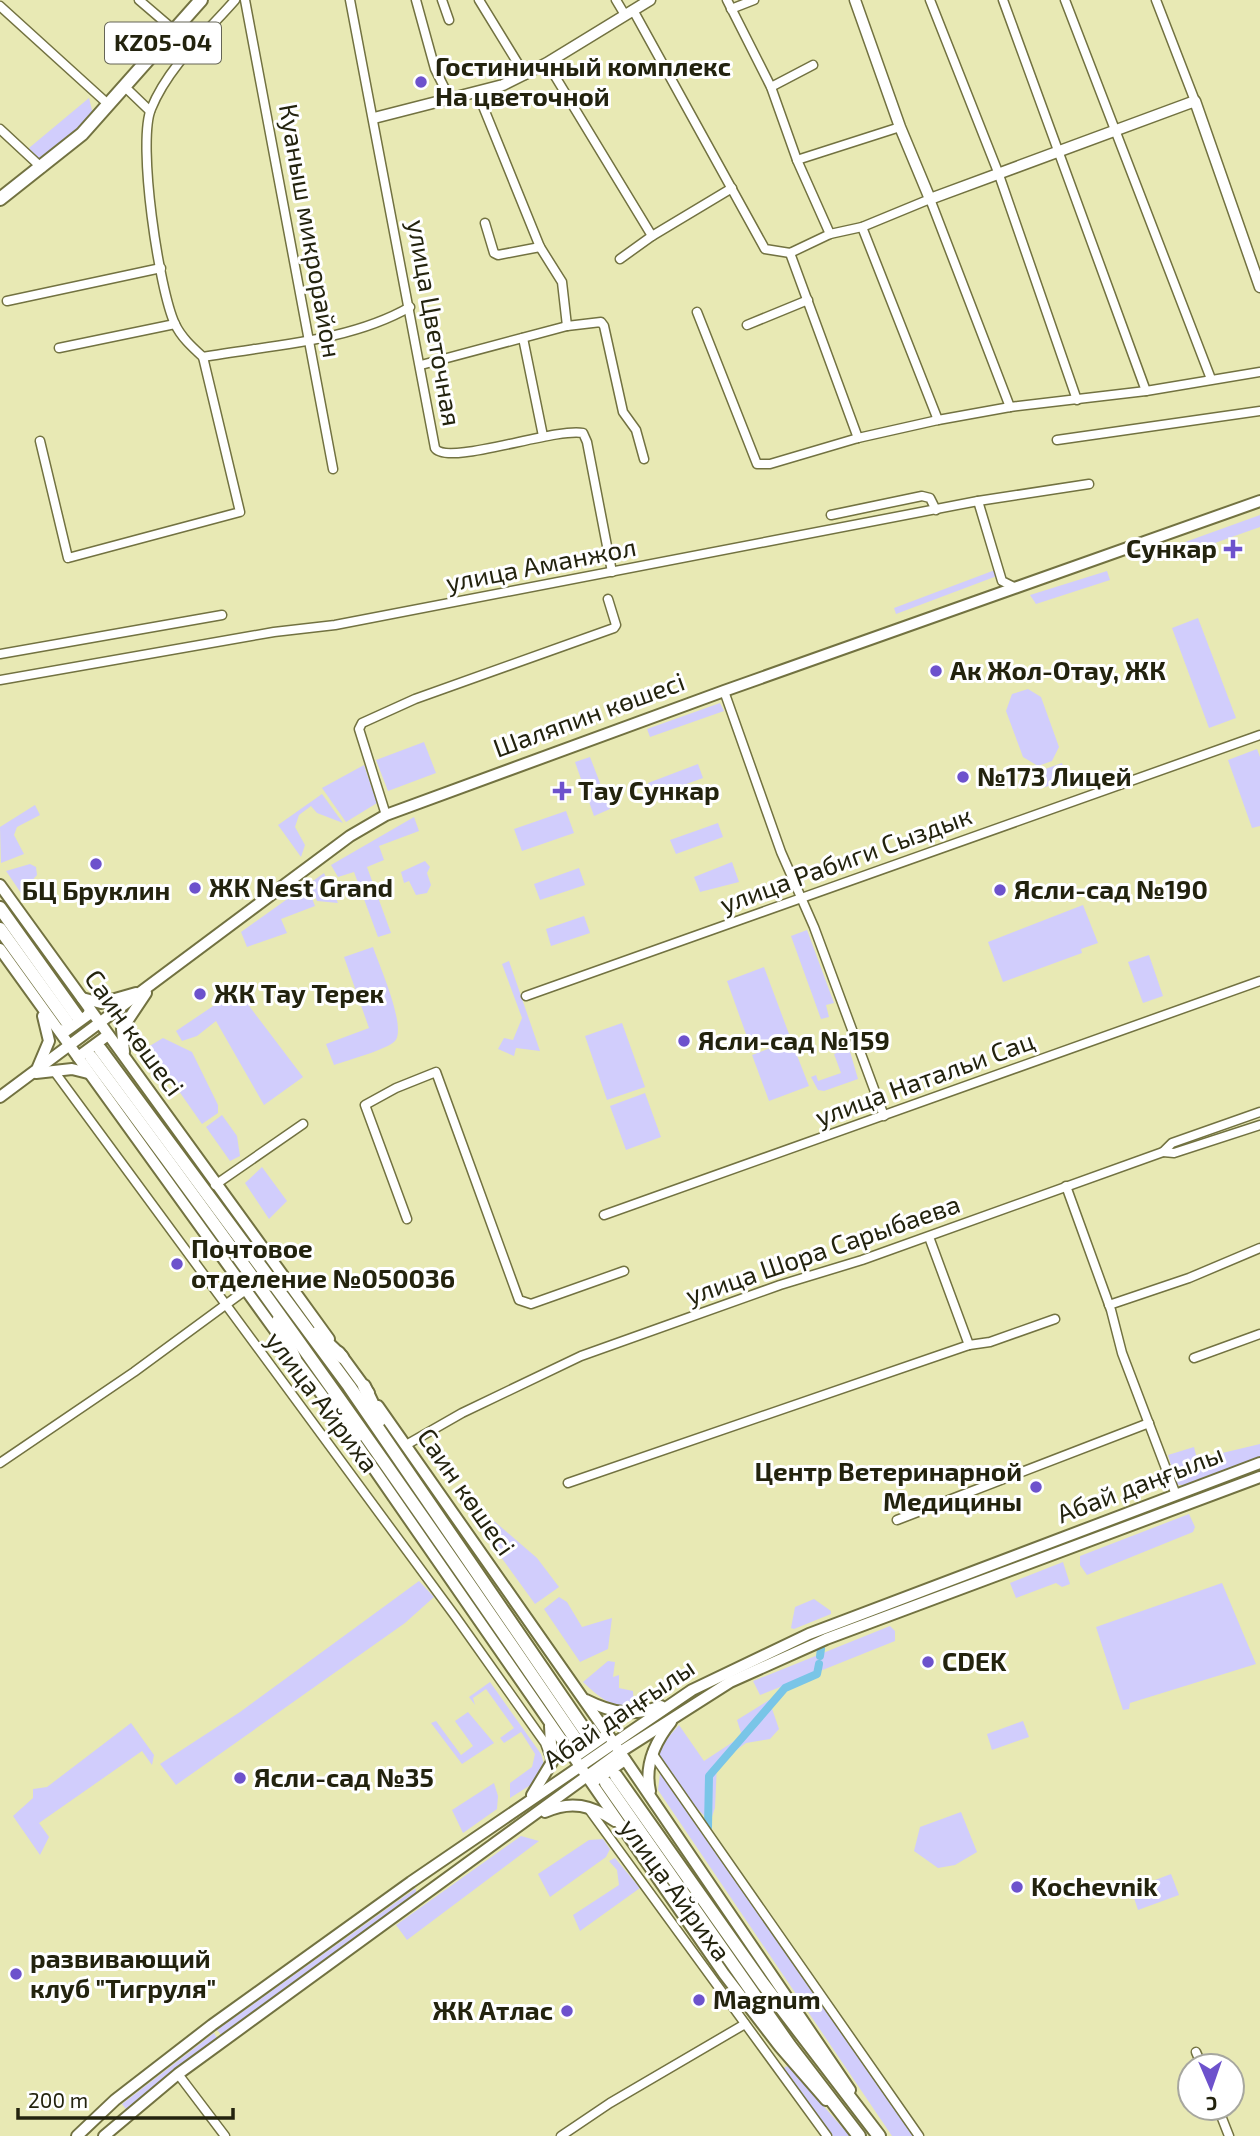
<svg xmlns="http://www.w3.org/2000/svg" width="1260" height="2136" viewBox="0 0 1260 2136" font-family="'Exo 2',sans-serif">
  <rect width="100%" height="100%" fill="#e8e9b4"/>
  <g fill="#d1cdfc">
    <polygon points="89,98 93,114 41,162 29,148"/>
    <polygon points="1260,515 1260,527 1167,560 1163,550"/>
    <polygon points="995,570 997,576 896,614 894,608"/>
    <polygon points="1107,571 1110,580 1036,604 1030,595"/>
    <polygon points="1198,618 1236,718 1209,728 1172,628"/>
    <polygon points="1028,689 1041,697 1059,747 1052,761 1038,766 1023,757 1006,711 1012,694"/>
    <polygon points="720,703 724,711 650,737 647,729"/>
    <polygon points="424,742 436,773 388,791 376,760"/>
    <polygon points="1257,749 1260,757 1260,826 1252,828 1228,760"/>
    <polygon points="590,757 610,809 594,816 575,762"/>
    <polygon points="1062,763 1068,780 1039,789 1034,773"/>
    <polygon points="698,764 703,778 653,796 648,783"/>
    <polygon points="364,765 377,803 346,822 322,788"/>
    <polygon points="322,794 343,823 317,813 311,806 299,815 295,827 305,845 301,857 278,825"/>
    <polygon points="35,805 40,815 17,827 14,835 24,854 1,863 0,827"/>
    <polygon points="566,811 574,833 522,851 514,829"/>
    <polygon points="414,817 419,831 379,846 384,860 367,867 391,933 378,937 354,872 338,877 331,865"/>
    <polygon points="718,823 723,837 676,854 670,840"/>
    <polygon points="425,861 430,867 427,873 431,885 427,893 416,895 409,881 404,883 401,872"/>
    <polygon points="732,862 739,882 700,892 694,877"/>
    <polygon points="30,864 36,867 37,875 21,893 6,871"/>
    <polygon points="579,868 585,885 540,900 534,884"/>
    <polygon points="324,873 338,903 317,901 310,883"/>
    <polygon points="307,885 315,906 281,919 287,933 247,947 241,932"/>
    <polygon points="1083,905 1098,943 1081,949 1082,953 1003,982 988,942"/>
    <polygon points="584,916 590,933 551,946 546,929"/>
    <polygon points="807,930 834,1003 826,1005 829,1017 821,1019 791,936"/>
    <path d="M373,947C379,965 407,1027 395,1041C386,1050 348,1060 334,1065L326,1044L369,1028L344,957Z"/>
    <polygon points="1149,955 1163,996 1143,1003 1128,962"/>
    <polygon points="509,961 540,1051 516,1048 514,1056 498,1049 504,1038 513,1040 522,1018 502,964"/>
    <polygon points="764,967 789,1034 751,1048 727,981"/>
    <polygon points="237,990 303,1077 264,1105 216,1021 197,1036 182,1041 176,1031"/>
    <polygon points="622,1023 645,1087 607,1100 585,1036"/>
    <polygon points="163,1038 192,1052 218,1105 218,1113 202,1124 148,1047"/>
    <polygon points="791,1040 809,1086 769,1101 752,1055"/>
    <polygon points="849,1048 858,1079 824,1091 818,1090 811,1077 816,1075 818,1081 841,1073 834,1054"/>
    <polygon points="645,1093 661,1137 626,1150 610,1106"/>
    <polygon points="222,1115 237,1136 240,1156 230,1161 206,1127"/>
    <polygon points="262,1167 287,1201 269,1219 245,1183"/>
    <polygon points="1260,1444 1260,1461 1195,1485 1177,1485 1168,1455 1194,1447 1197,1459"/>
    <polygon points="473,1503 537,1558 559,1587 535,1604 464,1506"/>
    <polygon points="1189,1514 1195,1527 1193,1532 1087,1575 1080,1565 1080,1556"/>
    <polygon points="1063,1562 1070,1584 1062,1587 1056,1583 1016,1598 1010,1583"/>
    <polygon points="419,1581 434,1597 405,1623 176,1785 160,1764 240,1712"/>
    <polygon points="1222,1583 1256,1664 1130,1703 1129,1709 1123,1710 1096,1627"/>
    <polygon points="559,1597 567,1602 582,1627 612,1618 608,1649 580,1662 544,1609"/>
    <polygon points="814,1599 831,1611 831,1614 794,1629 791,1628 795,1607"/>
    <polygon points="890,1626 895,1631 895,1641 760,1695 753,1681"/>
    <path d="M608,1661L615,1662L613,1677L619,1675V1688L633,1691L634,1706C610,1707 600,1698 583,1682Z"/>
    <polygon points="490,1682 541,1754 544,1764 537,1781 510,1798 510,1783 532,1767 535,1754 521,1732 504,1743 500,1738 514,1728 486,1689 473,1698 475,1705 469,1697"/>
    <polygon points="769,1700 779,1729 770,1739 746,1743 717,1764 715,1808 710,1822 693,1804 658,1756 665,1741 679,1725 704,1761 742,1736 737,1720"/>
    <polygon points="468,1712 494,1743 462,1764 431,1723 436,1721 461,1755 473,1746 455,1721"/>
    <polygon points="1023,1721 1029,1737 992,1750 987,1734"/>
    <polygon points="131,1723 154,1755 152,1765 142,1751 39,1823 49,1837 40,1855 13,1816 33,1798 33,1789 47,1787"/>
    <polygon points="660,1773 913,2136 892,2136 658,1790"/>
    <polygon points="494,1783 498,1796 497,1809 463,1833 452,1810"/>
    <polygon points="961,1812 977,1852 955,1865 938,1868 914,1851 920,1827"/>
    <polygon points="521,1836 539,1841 407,1940 396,1925"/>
    <polygon points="603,1839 610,1849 606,1857 550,1897 538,1874 589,1840"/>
    <polygon points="615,1858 640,1888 580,1931 573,1915 619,1885 617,1870 609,1861"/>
    <polygon points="1171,1874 1179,1895 1138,1910 1131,1889"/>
    <polygon points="416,1888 416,1895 222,2036 217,2030"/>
    <polygon points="214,2033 218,2039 126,2109 122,2104"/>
    <polygon points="788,2066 850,2136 833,2136 781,2069"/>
  </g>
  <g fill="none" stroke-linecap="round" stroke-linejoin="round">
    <g stroke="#79c5e7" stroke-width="8">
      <polyline points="820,1656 821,1649"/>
      <polyline points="708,1827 709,1776 785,1688 817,1674 819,1664"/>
    </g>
    <defs>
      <g id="minor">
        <polyline points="139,0 174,30"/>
        <polyline points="245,0 333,469"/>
        <path d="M350,0L435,448C446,467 556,427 583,433L587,442L612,572"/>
        <polyline points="416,0 435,69 450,99"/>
        <polyline points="442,0 449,20"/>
        <polyline points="479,0 525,75"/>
        <polyline points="616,0 625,15"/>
        <polyline points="727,0 771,87 797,160 830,234"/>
        <polyline points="930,0 998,172 1077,400"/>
        <polyline points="1003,0 1146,391"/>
        <polyline points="1065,0 1211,379"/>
        <polyline points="1156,0 1195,101"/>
        <polyline points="0,6 109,105"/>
        <polyline points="731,9 754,0"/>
        <polyline points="633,10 765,249 790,253 830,234 862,227 930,199 1010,407"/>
        <polyline points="547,63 652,236"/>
        <polyline points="125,87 150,111"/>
        <polyline points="771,87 813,65"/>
        <polyline points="478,94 540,247 562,282 567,326"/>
        <polyline points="0,129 42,168"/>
        <polyline points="797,160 900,127"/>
        <polyline points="485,223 494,253 498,255 540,247"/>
        <polyline points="862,227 938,420"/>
        <polyline points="790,253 858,438"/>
        <polyline points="620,259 652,236 732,188"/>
        <polyline points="7,301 161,268"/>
        <polyline points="697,312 757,464 770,464 858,438 938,420 1010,407 1146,391 1260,372"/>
        <polyline points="747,325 808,300"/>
        <polyline points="523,338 543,436"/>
        <polyline points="59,348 175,324"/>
        <path d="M203,357C270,345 349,342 410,307"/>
        <polyline points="421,365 567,326 601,322 604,326 623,412 636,430 644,459"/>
        <polyline points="1057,440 1260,411"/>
        <path d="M40,441L68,558L240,512L203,357C192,347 181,337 175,324C159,290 137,143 151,109C168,67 206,33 235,0"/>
        <polyline points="978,501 1002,581 1014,587"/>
        <polyline points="831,515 922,496 930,498 936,510"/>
        <polyline points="0,654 222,615"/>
        <polyline points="0,680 274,632 335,625 978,501 1089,484"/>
        <polyline points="724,691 781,852 814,927 884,1116"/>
        <polyline points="386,815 359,729 362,723 415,699 614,628 616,625 608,599"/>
        <polyline points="526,996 1260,735"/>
        <polyline points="54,1071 455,1616 545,1743 549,1754"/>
        <polyline points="1163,1152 1174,1153 1260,1125"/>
        <polyline points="215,1185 303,1124"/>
        <polyline points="1066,1186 1111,1310 1122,1353 1176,1495"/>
        <polyline points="604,1215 1260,981"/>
        <polyline points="407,1219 365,1105 396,1088 436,1072 519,1300 531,1304 624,1271"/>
        <polyline points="929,1237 969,1345"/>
        <polyline points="1109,1305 1189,1278 1260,1248"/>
        <polyline points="1194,1358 1260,1334"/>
        <polyline points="406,1445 462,1413 581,1356 780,1285 862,1260 1163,1152 1172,1143 1260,1112"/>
        <polyline points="0,1463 134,1372 247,1289"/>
        <polyline points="568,1483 969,1345 990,1342 1055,1319"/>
        <polyline points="897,1520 1149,1423"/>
        <polyline points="652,1753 919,2136"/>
        <polyline points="588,1808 827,2136"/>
        <polyline points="1196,2052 1202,2066"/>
        <polyline points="178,2074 225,2136"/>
        <polyline points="1218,2108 1229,2136"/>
        <polyline points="561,2136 610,2103 745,2024"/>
      </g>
      <g id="tertiary">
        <polyline points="855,0 900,127 930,199 1195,101 1260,287"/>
        <polyline points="374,118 503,85 547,63 650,0"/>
      </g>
      <g id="secondary">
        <polyline points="0,885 329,1339"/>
        <polyline points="0,949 282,1340"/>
        <polyline points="82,998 101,1003 136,993"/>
        <polyline points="59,1030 66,1031 88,1015 90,1010"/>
        <polyline points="124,1052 122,1029 146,993"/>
        <polyline points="78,1057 108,1035"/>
        <polyline points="38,1067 49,1041 43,1016"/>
        <polyline points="36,1073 72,1069 88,1073"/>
        <polyline points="0,1097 350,836 386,815 724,691 1260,501"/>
        <polyline points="339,1352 369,1393"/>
        <polyline points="291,1353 336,1414"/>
        <polyline points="378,1406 605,1730 850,2090"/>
        <polyline points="347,1430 724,1974 780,2047 826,2100"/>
        <path d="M586,1700C612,1713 633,1717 661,1706"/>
        <polyline points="575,1757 608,1734"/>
        <polyline points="593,1782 625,1760"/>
        <path d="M650,1791C644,1765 655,1742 671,1722"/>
        <polyline points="532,1795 552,1762 550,1726"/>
        <path d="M545,1812C571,1800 591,1805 615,1821"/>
        <polyline points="77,2136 115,2100 212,2025 411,1882 692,1690 809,1634 1260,1463"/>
        <polyline points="104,2136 178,2074 620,1752 730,1682 826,1639 1260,1477"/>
      </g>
      <g id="primary">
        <polyline points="0,199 82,134 201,0"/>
        <polyline points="0,908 77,1016"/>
        <polyline points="0,929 67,1022"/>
        <polyline points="100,1049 349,1386 590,1738"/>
        <path d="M91,1057C259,1282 421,1512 579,1744"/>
        <polyline points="278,1321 295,1359"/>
        <polyline points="317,1333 342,1357"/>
        <polyline points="364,1386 380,1420"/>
        <polyline points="332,1407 358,1435"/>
        <polyline points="616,1776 763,1984 879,2136"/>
        <polyline points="606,1783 790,2046 859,2136"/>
      </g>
    </defs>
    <use href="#minor" stroke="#727241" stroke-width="11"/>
    <use href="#tertiary" stroke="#727241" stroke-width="13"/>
    <use href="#secondary" stroke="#727241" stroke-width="14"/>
    <use href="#primary" stroke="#727241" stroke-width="16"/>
    <use href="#minor" stroke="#fff" stroke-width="8"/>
    <use href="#tertiary" stroke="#fff" stroke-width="10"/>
    <use href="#secondary" stroke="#fff" stroke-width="10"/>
    <use href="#primary" stroke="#fff" stroke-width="12"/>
  </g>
  <g fill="#6d52cc" stroke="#fff" stroke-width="2.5">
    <circle cx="421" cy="82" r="7"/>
    <path d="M1229.5 538.5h7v7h7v7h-7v7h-7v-7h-7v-7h7z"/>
    <circle cx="936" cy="671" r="7"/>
    <circle cx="963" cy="777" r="7"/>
    <path d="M558.5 780.5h7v7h7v7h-7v7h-7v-7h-7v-7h7z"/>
    <circle cx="96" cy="864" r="7"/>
    <circle cx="195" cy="888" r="7"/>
    <circle cx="1000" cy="890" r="7"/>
    <circle cx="200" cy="994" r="7"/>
    <circle cx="684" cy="1041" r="7"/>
    <circle cx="177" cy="1264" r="7"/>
    <circle cx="1036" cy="1487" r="7"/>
    <circle cx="928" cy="1662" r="7"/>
    <circle cx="240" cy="1778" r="7"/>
    <circle cx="1017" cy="1887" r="7"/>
    <circle cx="16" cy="1974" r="7"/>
    <circle cx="699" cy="2000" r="7"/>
    <circle cx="567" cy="2011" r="7"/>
  </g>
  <g text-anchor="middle" stroke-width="6" stroke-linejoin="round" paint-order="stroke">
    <rect fill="#fff" stroke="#656556" stroke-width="2" x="105" y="22.5" width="116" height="41" rx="5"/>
    <g font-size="24" font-weight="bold" fill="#23230e">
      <text x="163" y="51">KZ05-04</text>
    </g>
    <g font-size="26" font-weight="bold" fill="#23230e" stroke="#fff" text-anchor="start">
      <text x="435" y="76">Гостиничный комплекс<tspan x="435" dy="30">На цветочной</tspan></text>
      <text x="1217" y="558" text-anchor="end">Сункар</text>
      <text x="950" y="680">Ак Жол-Отау, ЖК</text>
      <text x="977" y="786">№173 Лицей</text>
      <text x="578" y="800">Тау Сункар</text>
      <text x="209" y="897">ЖК Nest Grand</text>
      <text x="1014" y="899">Ясли-сад №190</text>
      <text x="96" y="900" text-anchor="middle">БЦ Бруклин</text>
      <text x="214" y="1003">ЖК Тау Терек</text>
      <text x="698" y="1050">Ясли-сад №159</text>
      <text x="191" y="1258">Почтовое<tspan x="191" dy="30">отделение №050036</tspan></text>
      <text x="1022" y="1481" text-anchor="end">Центр Ветеринарной<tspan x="1022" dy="30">Медицины</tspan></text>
      <text x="942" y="1671">CDEK</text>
      <text x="254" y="1787">Ясли-сад №35</text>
      <text x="1031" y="1896">Kochevnik</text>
      <text x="30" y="1968">развивающий<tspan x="30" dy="30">клуб "Тигруля"</tspan></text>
      <text x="713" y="2009">Magnum</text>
      <text x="553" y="2020" text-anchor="end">ЖК Атлас</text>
    </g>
    <g font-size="26" fill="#23230e" stroke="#fff">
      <text transform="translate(310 231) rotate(80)" y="9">Куаныш микрорайон</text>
      <text transform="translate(434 323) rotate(80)" y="9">улица Цветочная</text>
      <text transform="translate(541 565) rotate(-11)" y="9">улица Аманжол</text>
      <text transform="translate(589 715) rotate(-20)" y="9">Шаляпин көшесі</text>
      <text transform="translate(846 860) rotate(-20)" y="9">улица Рабиги Сыздык</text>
      <text transform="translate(134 1033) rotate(54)" y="9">Саин көшесі</text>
      <text transform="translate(925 1079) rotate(-20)" y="9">улица Натальи Сац</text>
      <text transform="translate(823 1250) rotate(-19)" y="9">улица Шора Сарыбаева</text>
      <text transform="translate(322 1402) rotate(53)" y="9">улица Айриха</text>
      <text transform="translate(1140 1484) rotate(-21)" y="9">Абай даңғылы</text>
      <text transform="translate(466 1492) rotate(55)" y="9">Саин көшесі</text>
      <text transform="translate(619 1714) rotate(-34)" y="9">Абай даңғылы</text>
      <text transform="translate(675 1890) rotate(54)" y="9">улица Айриха</text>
    </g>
  </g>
  <g transform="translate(1211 2087) rotate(178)"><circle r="33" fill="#ffffff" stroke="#a7a79f" stroke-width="2"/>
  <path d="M0-5L12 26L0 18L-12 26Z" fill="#6d52cc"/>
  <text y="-10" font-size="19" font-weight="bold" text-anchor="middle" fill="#23230e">С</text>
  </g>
  <path d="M18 2108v10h215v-10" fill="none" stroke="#23230e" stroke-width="3.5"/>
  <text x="28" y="2108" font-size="21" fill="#23230e" stroke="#ffffff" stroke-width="5" paint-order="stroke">200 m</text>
</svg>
